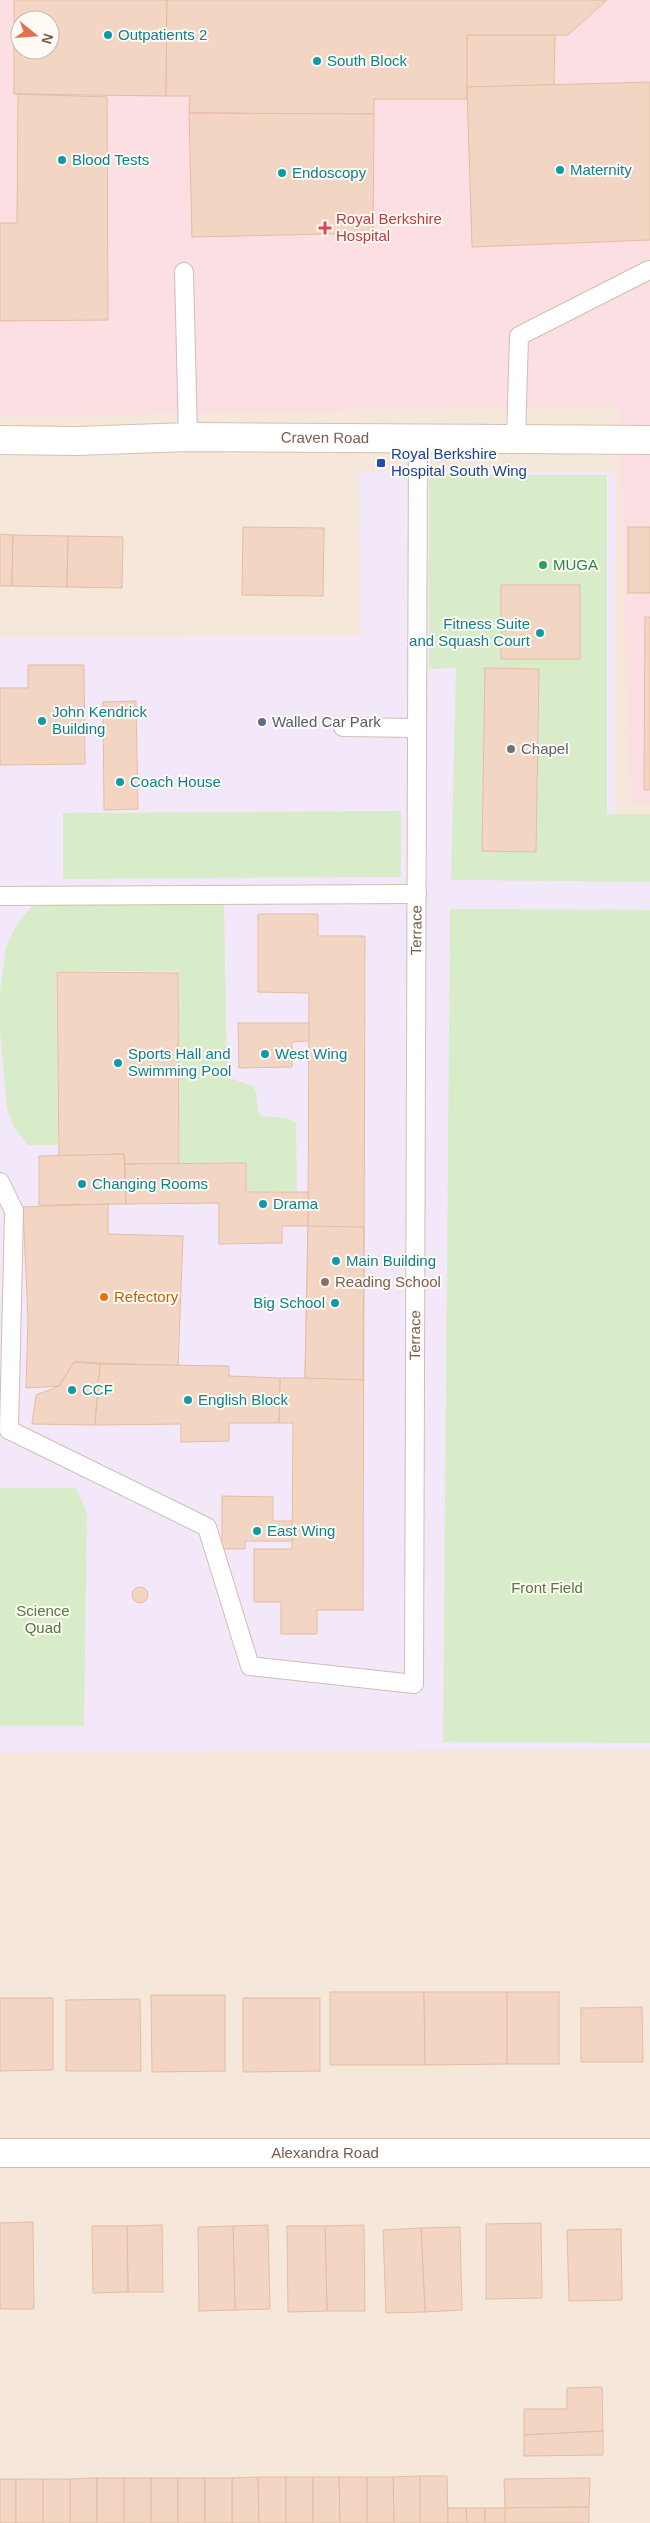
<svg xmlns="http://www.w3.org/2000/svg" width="650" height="2523" viewBox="0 0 650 2523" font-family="Arial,sans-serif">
  <rect width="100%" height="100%" fill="#fdf6ec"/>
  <path fill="#f5e8da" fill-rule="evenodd" d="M0,0H650V2523H0ZM20,20H50V50H20Z"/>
  <polygon fill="#f3e8fa" points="419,471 616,472 615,814 650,815 650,1749 0,1753 0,638 361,636 359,472"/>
  <path fill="#fbdfe3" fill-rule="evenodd" d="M0,0H650V803H630L619,406L0,416ZM20,20H50V50H20Z"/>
  <g fill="#d8ecc9" fill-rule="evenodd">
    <path d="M429,475H607V813L605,814H650V882L451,880L456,668L429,669ZM485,668L539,669L536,852L482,851Z"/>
    <polygon points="401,811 401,877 63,879 63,813"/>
    <path d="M224,901L227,1077L253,1086C259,1096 255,1107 261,1116L287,1118L296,1123L297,1191L246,1192L245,1163H180L178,971H56L58,1145H28L15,1129L7,1109L0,1030V991L6,947L18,922L35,903Z"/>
    <polygon points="450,909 650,910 650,1743 443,1742"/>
    <polygon points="0,1488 76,1488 87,1513 84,1726 0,1726"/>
  </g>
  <g fill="#f3d5c3" stroke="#e6bba3" fill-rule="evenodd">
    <path d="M14,0H167L166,96L14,94ZM20,20H50V50H20Z"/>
    <polygon points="167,0 607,0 568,35 467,35 467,99 374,99 374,114 189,113 190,96 166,96"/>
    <polygon points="467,35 555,35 554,85 467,87"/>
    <polygon points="650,82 650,240 472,247 467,87"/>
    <polygon points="18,94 107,97 108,320 0,321 0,223 17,223"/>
    <polygon points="189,113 374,114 373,233 192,237"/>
    <polygon points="243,527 324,528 323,596 242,595"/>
    <rect x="628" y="527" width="22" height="66"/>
    <polygon points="0,534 13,535 12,586 0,586"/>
    <polygon points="13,535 68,536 67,587 12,586"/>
    <polygon points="68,536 123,537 122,588 67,587"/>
    <rect x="501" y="585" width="79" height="74"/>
    <polygon points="645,617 650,617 650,790 644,790"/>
    <polygon points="28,665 84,665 85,764 0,765 0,688 28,688"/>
    <polygon points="485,668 539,669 536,852 482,851"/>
    <polygon points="136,701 138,809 104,810 103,702"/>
    <polygon points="258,914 318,914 318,936 365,936 363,1610 317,1610 317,1634 281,1634 281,1602 254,1602 254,1549 292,1549 293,1423 279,1423 280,1378 305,1378 308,1226 309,993 258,992"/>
    <polygon points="57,972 178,973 179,1164 125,1164 124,1154 59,1156"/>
    <polygon points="238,1023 309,1023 309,1041 292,1042 292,1067 239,1068"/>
    <polygon points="124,1154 126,1204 39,1205 39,1156"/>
    <polygon points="246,1163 246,1192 308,1192 308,1226 282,1226 282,1243 219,1244 219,1203 126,1204 125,1164"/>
    <polygon points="108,1204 108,1234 183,1236 178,1366 74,1362 59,1386 26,1388 28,1319 23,1207"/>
    <polygon points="308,1226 364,1227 363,1380 305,1378"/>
    <polygon points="74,1362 100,1364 95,1425 32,1424 36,1395 59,1386"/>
    <polygon points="100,1364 229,1366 229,1376 280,1378 279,1423 229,1423 229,1441 181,1442 181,1424 95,1425"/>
    <polygon points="222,1496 273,1497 273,1521 292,1521 292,1541 245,1541 245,1549 222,1549"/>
    <circle cx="140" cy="1595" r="8"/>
    <polygon points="330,1992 424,1992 425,2065 330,2065"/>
    <polygon points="424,1992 507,1992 507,2064 425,2065"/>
    <rect x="507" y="1992" width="52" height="72"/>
    <polygon points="151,1995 225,1995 225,2071 152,2072"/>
    <polygon points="0,1998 53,1998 53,2070 0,2071"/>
    <polygon points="243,1998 320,1998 320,2071 243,2072"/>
    <polygon points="140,1999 141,2071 66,2071 66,2000"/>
    <polygon points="642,2007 643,2062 581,2062 581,2008"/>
    <polygon points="33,2222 34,2309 0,2309 0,2223"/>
    <polygon points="541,2223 542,2298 486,2299 486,2224"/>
    <polygon points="162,2225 163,2292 128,2292 127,2226"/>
    <polygon points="268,2225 270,2309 235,2310 233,2226"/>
    <polygon points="364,2225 365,2311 327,2311 325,2226"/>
    <polygon points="92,2226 127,2226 128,2292 93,2293"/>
    <polygon points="233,2226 235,2310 199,2311 198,2227"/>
    <polygon points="287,2226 325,2226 327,2311 288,2312"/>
    <polygon points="460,2227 462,2310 425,2312 421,2228"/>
    <polygon points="421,2228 425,2312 386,2313 383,2230"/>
    <polygon points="621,2229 622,2300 569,2301 567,2230"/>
    <polygon points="602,2387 603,2431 524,2435 524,2409 567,2409 567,2388"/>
    <polygon points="603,2431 603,2455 524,2456 524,2435"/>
    <polygon points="420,2476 447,2476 448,2523 420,2523"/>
    <polygon points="420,2476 420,2523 394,2523 393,2477"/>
    <polygon points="258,2477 259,2523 232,2523 232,2478"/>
    <polygon points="258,2477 286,2477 286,2523 259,2523"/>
    <rect x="286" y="2477" width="27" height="46"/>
    <polygon points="313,2477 339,2477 340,2523 313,2523"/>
    <polygon points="339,2477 367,2477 367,2523 340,2523"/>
    <polygon points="367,2477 393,2477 394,2523 367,2523"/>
    <polygon points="97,2478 97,2523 70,2523 70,2479"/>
    <rect x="97" y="2478" width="27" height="45"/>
    <rect x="124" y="2478" width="27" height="45"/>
    <rect x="151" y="2478" width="27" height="45"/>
    <rect x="178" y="2478" width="27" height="45"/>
    <rect x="205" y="2478" width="27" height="45"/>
    <polygon points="590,2478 589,2507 505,2508 504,2479"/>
    <rect x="0" y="2479" width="16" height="44"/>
    <rect x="16" y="2479" width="27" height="44"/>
    <rect x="43" y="2479" width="27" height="44"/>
    <polygon points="589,2507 589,2523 505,2523 505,2508"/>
    <polygon points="448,2508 466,2508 467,2523 448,2523"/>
    <polygon points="466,2508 485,2508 485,2523 467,2523"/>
    <rect x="485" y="2508" width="20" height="15"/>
  </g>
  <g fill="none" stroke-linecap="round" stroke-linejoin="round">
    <defs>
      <g id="lane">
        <polyline points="184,272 188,437"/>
        <polyline points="516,438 519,336 649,270"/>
        <polyline points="343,727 417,728"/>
        <polyline points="0,896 417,894"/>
        <path id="s1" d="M0,1182L14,1211L9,1430L207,1527L250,1666L414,1684L418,437"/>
      </g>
      <g id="street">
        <path id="s2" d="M0,2153H650"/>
      </g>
      <g id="secondary">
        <path id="s3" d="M0,440L77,441L188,437L650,440"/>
      </g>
    </defs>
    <use href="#lane" stroke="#d1beb0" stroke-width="20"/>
    <use href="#street" stroke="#d1beb0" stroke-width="30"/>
    <use href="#secondary" stroke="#d6c0b0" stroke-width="30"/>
    <use href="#lane" stroke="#fff" stroke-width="18"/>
    <use href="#street" stroke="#fff" stroke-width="28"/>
    <use href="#secondary" stroke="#fff" stroke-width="28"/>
  </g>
  <g fill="#0f9aa8" stroke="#fffaf3" stroke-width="2">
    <circle cx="108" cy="35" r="5"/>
    <circle cx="317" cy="61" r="5"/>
    <circle cx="62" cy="160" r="5"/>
    <circle cx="560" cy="170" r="5"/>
    <circle cx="282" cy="173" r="5"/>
    <circle cx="540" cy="633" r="5"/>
    <circle cx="42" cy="721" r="5"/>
    <circle cx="120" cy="782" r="5"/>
    <circle cx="265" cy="1054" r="5"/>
    <circle cx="118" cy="1063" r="5"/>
    <circle cx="82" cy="1184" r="5"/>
    <circle cx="263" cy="1204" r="5"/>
    <circle cx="336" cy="1261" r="5"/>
    <circle cx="335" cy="1303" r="5"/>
    <circle cx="72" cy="1390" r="5"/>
    <circle cx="188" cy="1400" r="5"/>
    <circle cx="257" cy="1531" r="5"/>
  </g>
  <path fill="#e0444e" stroke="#fffaf3" stroke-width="2" d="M322.5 220.5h5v5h5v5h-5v5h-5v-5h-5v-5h5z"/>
  <rect fill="#1a4fb4" stroke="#fffaf3" stroke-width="2" x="376" y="458" width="10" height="10" rx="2.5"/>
  <circle fill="#2e9e5b" stroke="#fffaf3" stroke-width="2" cx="543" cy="565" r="5"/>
  <circle fill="#5c6f8a" stroke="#fffaf3" stroke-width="2" cx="262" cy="722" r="5"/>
  <circle fill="#6b7280" stroke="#fffaf3" stroke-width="2" cx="511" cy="749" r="5"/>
  <circle fill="#8d6e63" stroke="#fffaf3" stroke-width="2" cx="325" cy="1282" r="5"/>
  <circle fill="#e8710a" stroke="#fffaf3" stroke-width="2" cx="104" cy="1297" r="5"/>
  <g text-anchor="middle" stroke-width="4" stroke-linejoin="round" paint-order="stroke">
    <g font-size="15" fill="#0d838f" stroke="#fffaf3" text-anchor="start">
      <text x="118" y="40">Outpatients 2</text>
      <text x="327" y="66">South Block</text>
      <text x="72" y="165">Blood Tests</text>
      <text x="570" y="175">Maternity</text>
      <text x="292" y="178">Endoscopy</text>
      <text x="530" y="629" text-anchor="end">Fitness Suite<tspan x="530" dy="17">and Squash Court</tspan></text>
      <text x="52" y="717">John Kendrick<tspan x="52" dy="17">Building</tspan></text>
      <text x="130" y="787">Coach House</text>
      <text x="128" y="1059">Sports Hall and<tspan x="128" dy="17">Swimming Pool</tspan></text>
      <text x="275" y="1059">West Wing</text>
      <text x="92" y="1189">Changing Rooms</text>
      <text x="273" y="1209">Drama</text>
      <text x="346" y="1266">Main Building</text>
      <text x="325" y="1308" text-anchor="end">Big School</text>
      <text x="82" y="1395">CCF</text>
      <text x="198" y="1405">English Block</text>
      <text x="267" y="1536">East Wing</text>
    </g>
    <g font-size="15" fill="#be3a42" stroke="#fffaf3" text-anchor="start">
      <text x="336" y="224">Royal Berkshire<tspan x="336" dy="17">Hospital</tspan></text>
    </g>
    <g font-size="15" fill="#7a5c4d" stroke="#fffaf3">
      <text dy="5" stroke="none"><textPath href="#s3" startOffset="325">Craven Road</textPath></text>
      <text dy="5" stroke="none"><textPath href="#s1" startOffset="1536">Terrace</textPath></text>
      <text dy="5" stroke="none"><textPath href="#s1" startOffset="1131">Terrace</textPath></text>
      <text dy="5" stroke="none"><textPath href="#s2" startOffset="325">Alexandra Road</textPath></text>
    </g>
    <g font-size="15" fill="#164399" stroke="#fffaf3" text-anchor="start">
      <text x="391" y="459">Royal Berkshire<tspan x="391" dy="17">Hospital South Wing</tspan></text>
    </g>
    <g font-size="15" fill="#27864d" stroke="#fffaf3" text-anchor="start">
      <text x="553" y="570">MUGA</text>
    </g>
    <g font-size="15" fill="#4e5e75" stroke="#fffaf3" text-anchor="start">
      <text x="272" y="727">Walled Car Park</text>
    </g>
    <g font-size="15" fill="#5b616d" stroke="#fffaf3" text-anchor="start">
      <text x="521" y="754">Chapel</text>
    </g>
    <g font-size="15" fill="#785e54" stroke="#fffaf3" text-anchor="start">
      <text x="335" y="1287">Reading School</text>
    </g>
    <g font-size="15" fill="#c56008" stroke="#fffaf3" text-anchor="start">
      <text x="114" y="1302">Refectory</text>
    </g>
    <g font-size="15" fill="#537a41" stroke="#fffaf3">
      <text x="547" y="1593">Front Field</text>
      <text x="43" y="1616">Science<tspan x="43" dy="17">Quad</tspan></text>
    </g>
  </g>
  <g transform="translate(35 35) rotate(107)"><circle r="24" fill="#fffaf3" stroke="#cabbb1"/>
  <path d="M0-4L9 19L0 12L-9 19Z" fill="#e76f51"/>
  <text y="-8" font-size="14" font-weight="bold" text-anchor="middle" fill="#7a5c4d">N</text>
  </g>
</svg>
